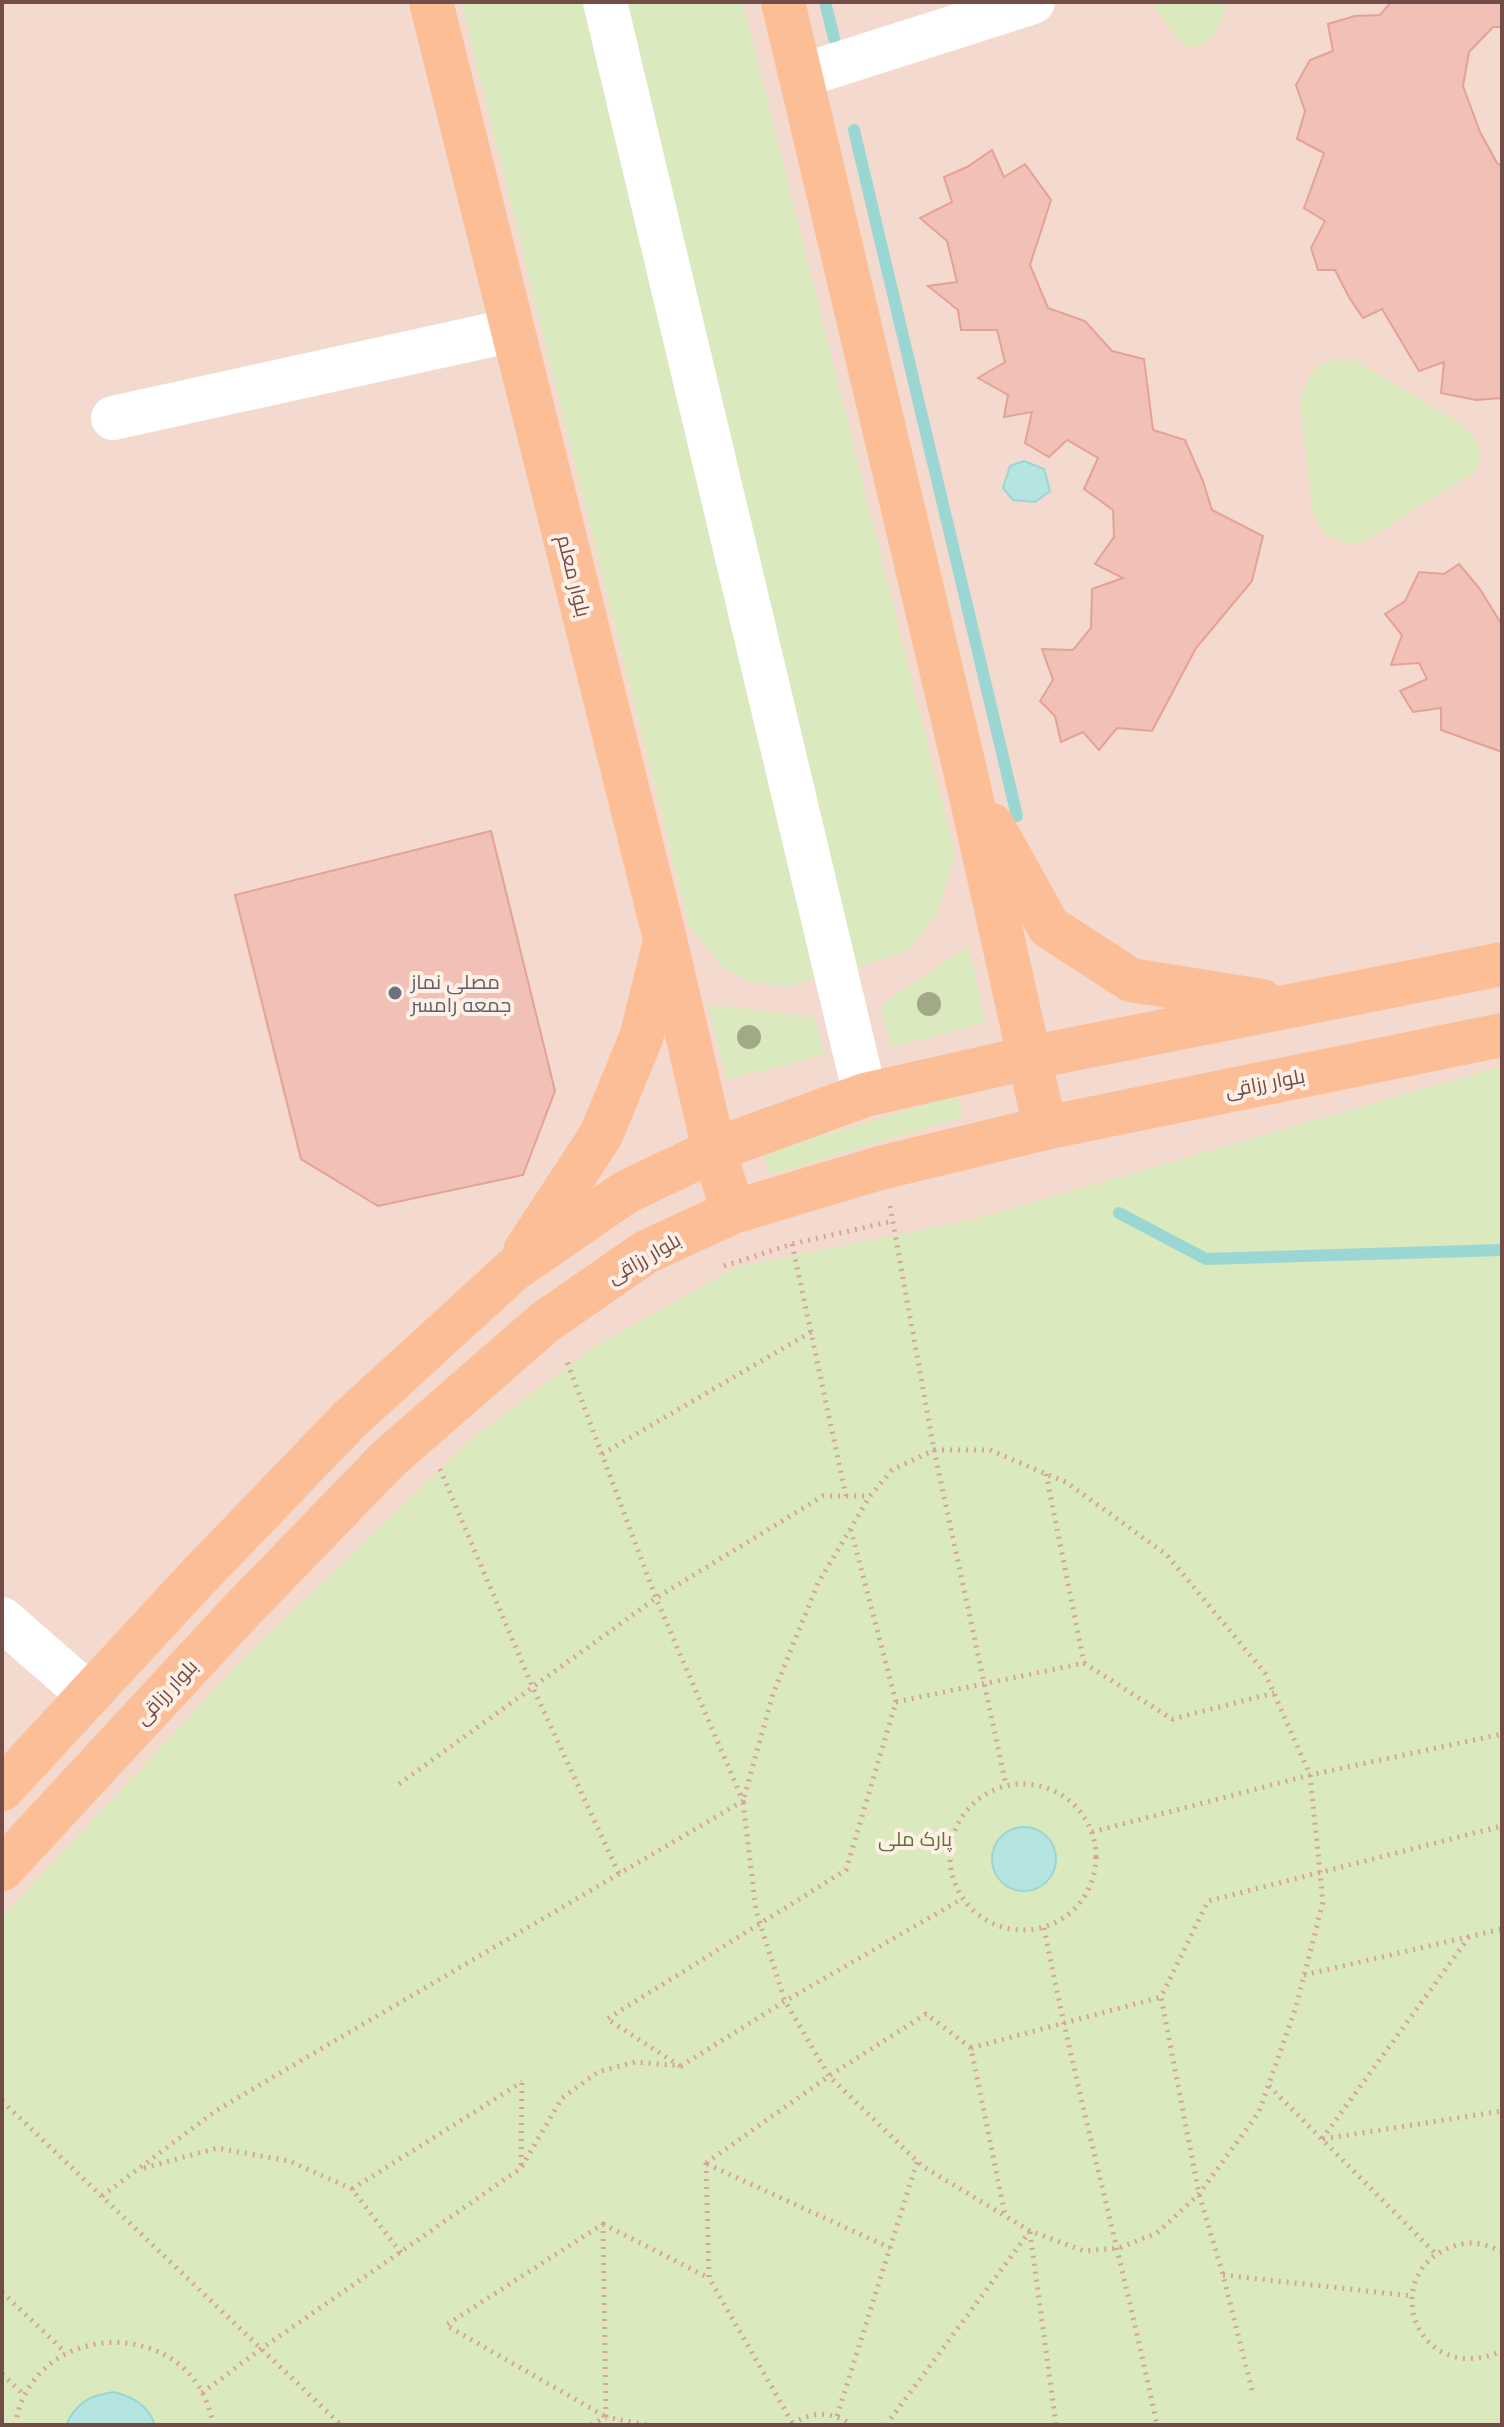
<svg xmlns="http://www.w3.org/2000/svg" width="1504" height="2427" viewBox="0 0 1504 2427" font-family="'Nunito Sans',Cairo,sans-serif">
  <rect width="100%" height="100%" fill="#fceadf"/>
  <rect fill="#f4dace" x="2" y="2" width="1500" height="2423"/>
  <g fill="#dae9be">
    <polygon points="461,2 743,2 955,855 937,914 907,952 788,987 751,982 723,968 689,925"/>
    <path d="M1152,2H1227C1221,25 1213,47 1186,47L1176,38Z"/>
    <polygon points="1337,360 1354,360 1460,423 1477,442 1481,455 1475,472 1361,543 1345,543 1326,535 1313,514 1300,402 1308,379 1318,365"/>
    <polygon points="969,946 985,1023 891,1047 881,1005"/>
    <polygon points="707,1004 814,1017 825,1055 727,1079"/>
    <polygon points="1502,1066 1502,2425 2,2425 2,1917 242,1660 477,1434 596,1346 736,1267 971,1220"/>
    <polygon points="957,1095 963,1117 770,1175 763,1153"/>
  </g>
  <g fill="#b4e5e0" stroke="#9bd7d2" stroke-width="2">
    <polygon points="1024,461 1044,469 1050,491 1035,502 1013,500 1003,488 1010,466"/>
    <circle cx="1024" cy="1859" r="32"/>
    <path d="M114,2392C133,2397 148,2405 155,2425H66C76,2403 90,2395 114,2392Z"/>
  </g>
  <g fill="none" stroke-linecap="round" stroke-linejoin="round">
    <g stroke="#9bd7d2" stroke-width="12">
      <polyline points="825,2 834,38"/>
      <polyline points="854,130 1017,816"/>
      <polyline points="1119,1213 1206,1259 1502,1250"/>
    </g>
  </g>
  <g fill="#f1c0b7" stroke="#e4a297" stroke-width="2">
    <polygon points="1391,2 1502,2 1502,27 1493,27 1469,52 1463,86 1480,132 1497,163 1502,166 1502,398 1476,400 1441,393 1444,362 1419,371 1382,309 1363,318 1350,299 1335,270 1318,270 1311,248 1325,221 1304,208 1324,153 1297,139 1305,111 1296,85 1310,60 1333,51 1328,24 1355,16 1380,15"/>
    <polygon points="992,150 1004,177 1025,164 1051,200 1030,265 1048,308 1085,321 1112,351 1144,359 1153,430 1185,440 1203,481 1212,510 1263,536 1252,581 1196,648 1152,731 1117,728 1099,750 1083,732 1061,742 1055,716 1040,701 1053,680 1042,649 1073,650 1091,628 1092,589 1123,578 1095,564 1114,537 1113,510 1084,489 1098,458 1067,440 1049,457 1025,443 1032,412 1004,417 1008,395 978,378 1005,362 997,330 961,330 958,310 928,286 957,282 947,241 920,218 952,202 944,177 967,167"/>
    <polygon points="1459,564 1480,589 1502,625 1502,752 1441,730 1441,708 1413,712 1400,691 1427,679 1419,663 1391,665 1402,635 1385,614 1405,601 1419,572 1444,574"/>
    <polygon points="491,831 555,1091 523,1175 378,1206 301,1159 235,895"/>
  </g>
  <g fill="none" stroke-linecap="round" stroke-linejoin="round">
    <g stroke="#d6a49b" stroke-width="5" stroke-dasharray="2 6" stroke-linecap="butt">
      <polyline points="890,1206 934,1450 1006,1785"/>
      <polyline points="792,1244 846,1496"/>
      <polyline points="724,1266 792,1244 893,1221"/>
      <polygon points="934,1450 990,1450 1046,1474 1066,1482 1167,1555 1265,1673 1310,1775 1323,1902 1295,2010 1259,2112 1199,2194 1157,2233 1119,2248 1084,2251 1030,2231 922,2166 829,2076 785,2001 756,1911 743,1801 773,1694 818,1583 870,1496 892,1470"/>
      <polyline points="602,1454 811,1332"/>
      <polyline points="440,1469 533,1688 619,1874"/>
      <polyline points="1046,1474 1084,1663"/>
      <polyline points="896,1702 1084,1663 1172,1719 1274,1693"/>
      <circle cx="1023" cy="1857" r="73"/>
      <polyline points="399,1784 656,1598 823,1496 869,1496"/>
      <polyline points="1092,1832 1310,1775 1502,1734"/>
      <path d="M1044,1928C1077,2095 1122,2259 1157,2425"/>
      <polyline points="1304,1975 1502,1929"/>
      <polyline points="971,2048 1161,1997"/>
      <polyline points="680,2066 607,2019 846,1870 896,1702 851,1530"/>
      <polyline points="1269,2086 1436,2254"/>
      <polyline points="2,2101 341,2425"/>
      <polyline points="1322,2139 1469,1937"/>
      <polyline points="1323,2139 1502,2111"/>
      <polyline points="706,2163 829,2076 926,2014 971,2048 1005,2215"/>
      <polyline points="706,2163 709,2278 793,2424"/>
      <polyline points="707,2164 890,2248"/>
      <polyline points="521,2165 522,2083"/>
      <polyline points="144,2168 217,2148 289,2161 352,2189 401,2253"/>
      <polyline points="352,2189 522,2082"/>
      <polyline points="102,2196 217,2110 743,1801 656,1598 566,1359"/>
      <polyline points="603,2224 709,2278"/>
      <polyline points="1030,2232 1056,2425"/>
      <path d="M1502,2252C1487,2244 1471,2240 1454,2246C1376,2272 1415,2389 1502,2351"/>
      <polyline points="1223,2275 1412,2296"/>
      <polyline points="2,2292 66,2353"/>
      <polyline points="2,2374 24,2395"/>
      <polyline points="1252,2390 1223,2275 1199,2194 1161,1997 1208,1901 1502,1826"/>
      <polyline points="202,2393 261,2349 521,2168 562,2098 598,2072 635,2062 681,2066 785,2001 962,1899"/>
      <polyline points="837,2416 917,2162"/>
      <path d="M792,2424C813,2411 832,2411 852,2425"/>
      <path d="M15,2425C33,2315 196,2315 213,2425"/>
      <polyline points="591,2425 606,2417 647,2425"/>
      <polyline points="606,2425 606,2417 603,2224 446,2325 606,2417"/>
      <polyline points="886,2425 1030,2231"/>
    </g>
    <g stroke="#fff" stroke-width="44">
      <polyline points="605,2 865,1095"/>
      <polyline points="801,76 1033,2"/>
      <polyline points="113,418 513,330"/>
      <polyline points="2,1619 88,1694"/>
    </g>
    <g stroke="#fcbe97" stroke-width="44">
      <polyline points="431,2 665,939 714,1150 733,1212"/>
      <polyline points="783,2 968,783 1045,1128"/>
      <polyline points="992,825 1049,927 1131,980 1262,1001"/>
      <polyline points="525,1251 601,1135 641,1038 663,949"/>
      <polyline points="2,1789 197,1578 349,1420 513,1270 626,1192 714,1150 865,1095 1028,1058 1502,964"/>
      <polyline points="2,1869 240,1612 388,1459 545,1322 646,1252 733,1212 880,1168 1045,1128 1502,1035"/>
    </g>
  </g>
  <g fill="#a2a986">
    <circle cx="929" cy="1004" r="12"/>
    <circle cx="749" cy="1037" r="12"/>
  </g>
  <circle fill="#6b7280" stroke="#ffefe5" stroke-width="3" cx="395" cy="993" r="8"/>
  <g text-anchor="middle" stroke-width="8" stroke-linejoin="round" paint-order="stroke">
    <g font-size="20" fill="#724c47" stroke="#ffefe5">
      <text transform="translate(574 576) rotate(76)" y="7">بلوار معلم</text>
      <text transform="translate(1265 1083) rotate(-11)" y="7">بلوار رزاقی</text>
      <text transform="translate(644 1258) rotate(-30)" y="7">بلوار رزاقی</text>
      <text transform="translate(166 1692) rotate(-47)" y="7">بلوار رزاقی</text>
    </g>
    <g font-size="20" fill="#5b616d" stroke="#ffefe5" text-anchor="start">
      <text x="411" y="989">مصلی نماز<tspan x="411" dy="23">جمعه رامسر</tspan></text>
    </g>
    <g font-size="20" fill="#59733d" stroke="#ffefe5">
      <text x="915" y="1846">پارک ملی</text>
    </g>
  </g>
  <rect width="1504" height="2427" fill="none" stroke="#724c47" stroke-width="8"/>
</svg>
